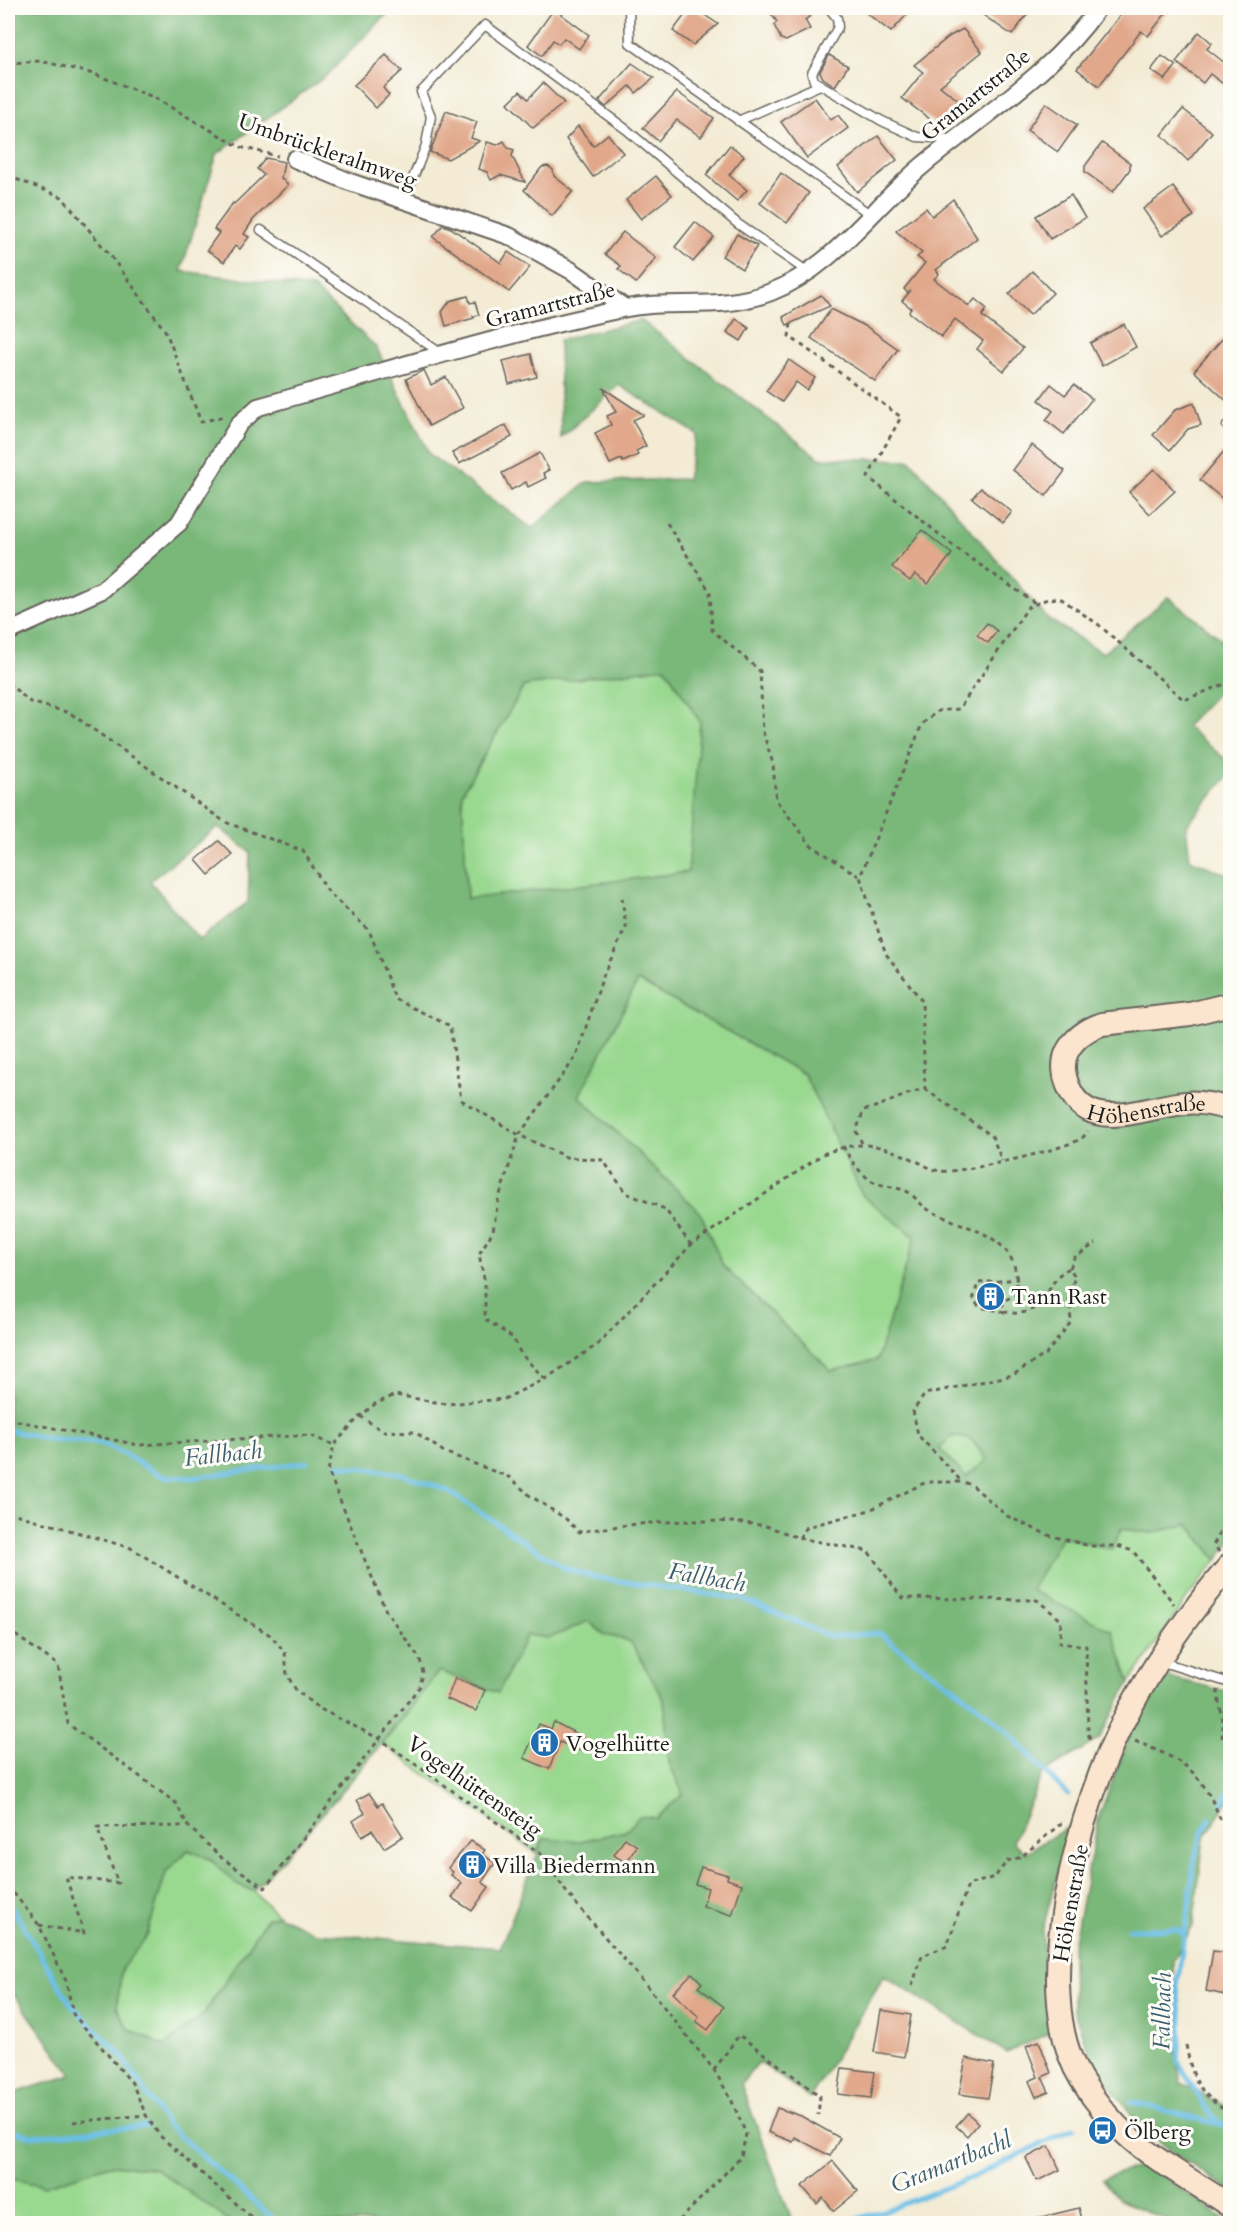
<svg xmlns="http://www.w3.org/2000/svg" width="1238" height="2231" viewBox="0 0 1238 2231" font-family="Cardo,serif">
  <rect width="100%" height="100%" fill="#fdfcf7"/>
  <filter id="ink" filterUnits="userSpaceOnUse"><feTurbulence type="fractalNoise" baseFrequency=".0167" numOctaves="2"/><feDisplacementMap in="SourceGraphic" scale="12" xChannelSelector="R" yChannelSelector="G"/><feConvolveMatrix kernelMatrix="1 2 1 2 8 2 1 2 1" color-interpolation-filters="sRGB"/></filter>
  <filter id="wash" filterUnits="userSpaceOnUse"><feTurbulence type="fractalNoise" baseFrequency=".008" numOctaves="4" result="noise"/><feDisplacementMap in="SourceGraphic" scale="24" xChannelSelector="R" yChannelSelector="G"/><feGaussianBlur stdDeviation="1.35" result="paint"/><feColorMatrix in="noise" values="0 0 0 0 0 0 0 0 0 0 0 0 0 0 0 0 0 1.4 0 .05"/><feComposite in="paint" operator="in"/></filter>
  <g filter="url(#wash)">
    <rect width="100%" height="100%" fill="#f3ebd4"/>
    <g fill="#98d88f" stroke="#5a7a56" stroke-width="1.5">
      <polygon points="665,667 700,722 689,872 467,900 462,793 524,686"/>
      <polygon points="638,981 804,1074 863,1196 915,1237 877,1361 831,1371 723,1266 700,1212 579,1096"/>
      <polygon points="953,1436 971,1439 987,1460 966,1477 938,1448"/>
      <polygon points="1188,1524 1217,1560 1187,1598 1130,1682 1112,1631 1030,1590 1062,1535 1112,1549 1121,1529 1153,1533"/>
      <polygon points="588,1621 605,1635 630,1641 664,1700 669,1762 683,1794 656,1818 640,1816 626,1831 580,1841 544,1838 536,1853 383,1744 439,1671 527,1635 550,1638"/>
      <polygon points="188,1850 210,1859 235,1883 253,1891 278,1915 266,1919 204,2014 164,2046 129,2029 117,2007 122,1968 147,1936 166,1872"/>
      <polygon points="110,2165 155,2168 232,2223 8,2224 8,2178 44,2186"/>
    </g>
    <g fill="#7ab87a" stroke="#4b6a4b" stroke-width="1.5" fill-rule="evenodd">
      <path d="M8,8H393L326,76L217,154L181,271L313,288L376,347L430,455L532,528L587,482L687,479L697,434L619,385L561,438L559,340L641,320L819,458L910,460L1048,619L1103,653L1168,597L1230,646V680L1186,726L1230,763V774L1186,826L1190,859L1230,876V1543L1217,1560L1188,1524L1153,1533L1121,1529L1112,1549L1062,1536L1031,1590L1112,1631L1130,1682L1099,1739L1042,1774L1013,1842L1025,1853L1070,1826L1042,1932L1051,2032L1007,2053L884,1976L810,2098L759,2062L741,2084L793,2223H232L155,2168L110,2165L44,2186L8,2178V2095L72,2075L8,1986ZM665,667L700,722L688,872L467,899L462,793L524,686ZM218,827L250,852L248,902L199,940L150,881ZM638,981L804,1074L863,1196L915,1237L877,1360L831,1371L723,1266L700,1212L579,1096ZM953,1436L971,1439L987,1460L966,1477L939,1448ZM588,1621L605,1635L630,1641L664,1700L669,1762L683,1794L657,1818L640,1816L626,1831L580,1841L544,1838L500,1948L316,1933L278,1915L266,1919L204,2014L164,2046L129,2029L117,2007L122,1968L147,1936L166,1872L188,1850L210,1859L235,1883L253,1891C319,1821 380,1748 439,1671L498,1693L527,1635L550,1638Z"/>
      <polygon points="1163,1676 1230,1692 1230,1798 1204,1838 1193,1926 1173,1961 1175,2048 1181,2083 1230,2108 1230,2190 1178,2156 1140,2126 1094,2065 1073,2009 1072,1951 1099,1816 1135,1722"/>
      <polygon points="1145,2164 1230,2223 1174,2223 1119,2200 1102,2179"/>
    </g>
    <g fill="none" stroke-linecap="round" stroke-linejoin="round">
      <g stroke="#6abee6" stroke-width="5">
        <polyline points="8,1430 49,1439 100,1443 118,1451 162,1476 191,1478 307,1462"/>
        <path d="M338,1465L402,1474L448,1491L564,1568L593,1577L742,1599L832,1637L879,1633C915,1663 955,1686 990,1716C1017,1740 1042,1769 1068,1795"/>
        <polyline points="1223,1803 1230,1789"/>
        <polyline points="8,1901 70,2003 122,2056 167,2125 279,2224"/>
        <polyline points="1128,1929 1177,1929 1184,1936 1177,1986 1181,2021 1178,2061 1204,2106 1220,2124 1230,2126"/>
        <path d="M1184,1936C1194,1897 1187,1853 1210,1819"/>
        <polyline points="1131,2102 1219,2124"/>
        <polyline points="8,2130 33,2136 146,2126"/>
        <polyline points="839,2224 884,2211 971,2178 1074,2128"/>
      </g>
    </g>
    <g id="blocks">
      <g fill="#e1a88b">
        <polygon points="690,8 694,8 718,24 693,45 673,31"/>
        <polygon points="767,8 804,8 810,16 805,20 810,29 786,41 781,39 774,25 777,22"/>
        <polygon points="860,8 913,8 891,32"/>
        <polygon points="973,8 1032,8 1012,35"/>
        <polygon points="1126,8 1170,8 1148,36 1141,31 1099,86 1077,69"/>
        <polygon points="554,9 589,35 579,49 564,38 559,44 553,40 542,56 528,45"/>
        <polygon points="963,29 982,52 940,86 968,108 943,129 902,98 923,72 914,65 950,36"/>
        <polygon points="1199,32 1212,43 1207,49 1230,67 1230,89 1210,74 1203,83 1176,62"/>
        <polygon points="386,55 402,71 383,88 389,95 376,108 354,85"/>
        <polygon points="829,55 848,66 835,86 823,78 820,72"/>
        <polygon points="1162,56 1176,66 1165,80 1151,70"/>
        <polygon points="632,63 654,78 636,93 630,86 606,107 599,101"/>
        <polygon points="543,83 564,103 533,128 508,103 520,91 528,99"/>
        <polygon points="677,92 714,118 701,137 677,120 658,141 643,128"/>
        <polygon points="815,98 831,120 838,115 848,128 807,158 781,122"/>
        <polygon points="1046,103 1077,125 1058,152 1027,130"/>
        <polygon points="1183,109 1212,132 1188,161 1162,135"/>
        <polygon points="446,111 477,122 471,138 480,141 448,159 430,152"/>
        <polygon points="578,126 593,146 608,134 623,153 593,177 566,139"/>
        <polygon points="878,136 897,160 857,192 838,167"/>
        <polygon points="504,141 508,148 514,150 512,156 525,182 500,175 491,180 487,172 479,169 487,142 497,145"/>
        <polygon points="1102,143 1130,163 1130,169 1113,192 1085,172 1085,166"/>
        <polygon points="730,145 744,156 729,175 747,190 737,201 706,175"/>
        <polygon points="266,158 284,162 281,178 288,185 253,220 244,234 249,237 240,249 235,246 224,262 207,250 219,233 214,229 233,203 234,204 264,175 257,169"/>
        <polygon points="548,166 553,170 554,176 573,191 552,216 524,190 542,167"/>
        <polygon points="781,173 809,193 787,223 760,203"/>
        <polygon points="656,176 672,195 641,219 626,200"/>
        <polygon points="1173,187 1194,216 1162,236 1143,209"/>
        <polygon points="1071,195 1085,218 1050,239 1036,216"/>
        <polygon points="953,199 977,238 936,270 939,274 934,279 969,306 975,299 987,309 982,316 1023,348 1004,371 977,349 983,341 955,319 941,337 909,312 911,308 902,301 911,290 908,293 904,289 925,263 917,257 922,253 896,231 926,208 932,216"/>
        <polygon points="695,222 714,237 693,262 675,247"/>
        <polygon points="443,225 451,228 501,263 508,252 530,267 509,292 433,237"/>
        <polygon points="623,232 656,258 636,283 618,269 621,266 605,254"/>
        <polygon points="737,234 757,246 742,269 722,256"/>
        <polygon points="1032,271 1053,293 1030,315 1009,294"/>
        <polygon points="821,295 830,306 787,325 783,317"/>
        <polygon points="468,296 470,303 475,302 479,315 473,316 474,318 446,326 442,312 450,301"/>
        <polygon points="831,309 867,327 898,349 875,381 811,338"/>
        <polygon points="736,319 749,328 741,341 727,332"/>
        <polygon points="1124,324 1136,347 1102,366 1090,343"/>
        <polygon points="1230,330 1230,404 1194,371"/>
        <polygon points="531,354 537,377 509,384 503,361"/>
        <polygon points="789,360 815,378 807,390 796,382 782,402 766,391"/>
        <polygon points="424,370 431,385 446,377 463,408 429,426 406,379"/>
        <polygon points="1051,384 1065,395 1074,385 1092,399 1064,434 1046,420 1053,411 1039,400"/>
        <polygon points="603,388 644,415 633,420 646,446 636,451 638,455 623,462 621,459 610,464 595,433 611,425 607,416 616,412"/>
        <polygon points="1194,403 1201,425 1188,429 1170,450 1153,435 1175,410"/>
        <polygon points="506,425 512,437 459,464 452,453"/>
        <polygon points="1230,444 1230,505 1200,480"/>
        <polygon points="1032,445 1065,471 1046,496 1013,470"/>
        <polygon points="540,453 549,470 543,473 546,478 528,487 526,482 511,490 502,473"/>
        <polygon points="1154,469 1175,491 1150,514 1129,492"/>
        <polygon points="981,488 1012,512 1003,523 972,498"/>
        <polygon points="922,530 952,554 928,584 915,574 910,581 892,567"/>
        <polygon points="987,623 997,631 988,643 977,635"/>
        <polygon points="219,841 233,855 209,875 196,860"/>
        <polygon points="455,1678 485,1690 476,1711 447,1699"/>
        <polygon points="554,1722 587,1739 581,1751 560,1742 549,1769 524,1758 539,1724 551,1729"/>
        <polygon points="369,1793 378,1806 382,1803 403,1836 384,1848 372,1830 362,1836 353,1821 365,1813 357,1800"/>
        <polygon points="625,1838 637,1846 626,1863 614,1855"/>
        <polygon points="471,1841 485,1850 482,1854 495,1863 482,1882 489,1887 472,1911 452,1898 462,1883 451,1875 453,1872 448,1868"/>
        <polygon points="701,1867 728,1875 727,1879 742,1884 732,1915 703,1906 708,1888 695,1884"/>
        <polygon points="1213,1951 1230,1953 1230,1996 1206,1991"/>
        <polygon points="692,1973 702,1983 698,1987 724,2007 708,2030 696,2021 699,2017 673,1993"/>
        <polygon points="881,2010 911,2015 904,2057 874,2052"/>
        <polygon points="1039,2041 1051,2073 1042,2077 1049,2092 1036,2097 1029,2081 1038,2077 1026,2046"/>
        <polygon points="966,2058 994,2064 988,2098 959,2094"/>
        <polygon points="842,2068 875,2072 871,2098 838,2094"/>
        <polygon points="777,2108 801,2116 840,2138 830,2156 795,2137 793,2142 768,2132"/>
        <polygon points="968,2113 978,2123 967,2136 956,2126"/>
        <polygon points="1049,2146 1060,2170 1037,2181 1026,2158"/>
        <polygon points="833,2161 858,2191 834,2211 823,2198 817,2204 802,2186"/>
        <polygon points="1079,2208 1083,2223 1039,2223 1038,2218"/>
      </g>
    </g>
  </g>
  <g filter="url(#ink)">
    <use href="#blocks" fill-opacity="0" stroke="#67645c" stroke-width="1.5"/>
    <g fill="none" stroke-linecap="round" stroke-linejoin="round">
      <defs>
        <g id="lane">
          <polyline points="629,8 630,43 871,215"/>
          <polyline points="829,8 837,18 838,27 812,73 814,81 882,121 917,137 953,139"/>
          <polyline points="738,121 820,85"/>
          <polyline points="404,201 426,145 431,116 421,92 485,25 627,130 738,224 808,272"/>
          <polyline points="261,230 442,354"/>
          <polyline points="1227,426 1230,428"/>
          <polyline points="1159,1661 1230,1683"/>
        </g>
        <g id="street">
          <polyline points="295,159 350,182 509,236 572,271 625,308"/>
          <path d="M8,632L102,590L179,523L239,424L258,407C379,373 499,335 622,309C673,298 719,312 771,292C834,267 872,208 922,166C982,116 1054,72 1098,8"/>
        </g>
        <g id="secondary">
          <path id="s1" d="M1230,1004L1190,1014L1102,1024C1088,1029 1074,1038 1067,1052C1062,1063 1064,1077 1069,1088C1090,1136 1146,1106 1185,1103C1200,1101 1216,1105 1230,1109"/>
          <path d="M1230,1565C1191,1610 1156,1660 1127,1714C1081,1800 1026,1989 1081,2079C1122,2147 1168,2164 1230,2206"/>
        </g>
      </defs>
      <use href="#lane" stroke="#67645c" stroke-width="11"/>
      <use href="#street" stroke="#67645c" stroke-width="20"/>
      <use href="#secondary" stroke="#67645c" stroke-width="26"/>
      <g stroke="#67645c" stroke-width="3" stroke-dasharray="4.5 4.5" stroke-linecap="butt">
        <polyline points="8,63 41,61 94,74 153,97 240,147 278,156"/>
        <polyline points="8,176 62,197 113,259 166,332 201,422 225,416"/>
        <polyline points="791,324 789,336 901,417 868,477 960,551 1035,603"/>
        <polyline points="667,523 710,592 712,630 760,671 763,732 773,764 776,800 811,845 860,877"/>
        <polyline points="8,683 30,702 70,713 225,822 303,851 329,893 369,930 395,999 450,1026 461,1100 519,1135 566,1157 603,1160 626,1193 665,1209 691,1245"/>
        <polyline points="1227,1023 1230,1033"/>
        <polyline points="925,1089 992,1136 1002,1161"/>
        <polyline points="1227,1089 1230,1076"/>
        <path d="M862,1143L856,1131L864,1110C887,1105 902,1094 925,1089L922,1001L886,954L860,877L922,724L938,711L959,709L1028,607L1047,599L1060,598L1099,625L1184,700L1230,682"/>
        <path d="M843,1146C850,1159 857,1170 869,1179C879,1187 896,1186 908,1192C916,1197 921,1206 929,1210C971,1232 1023,1234 1016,1294L1002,1302L1005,1312C1050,1321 1044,1277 1070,1268L1075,1277L1069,1294L1071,1322L1046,1354L1013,1375L925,1394L913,1411L918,1435L961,1481"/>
        <polyline points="1070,1268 1074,1258 1096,1243"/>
        <polyline points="1005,1312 980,1307 973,1300 978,1283 1018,1279"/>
        <polyline points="545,1379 521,1354 513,1338 485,1319 485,1283 479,1254 493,1231 498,1201 519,1135 576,1057 603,976 626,927 622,898"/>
        <path d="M360,1416L383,1431L415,1432L444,1452L511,1478L529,1495L566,1519L579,1532C638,1522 700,1517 760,1525C773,1527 787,1534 799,1538L807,1527L870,1510L926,1482H962L972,1485L1007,1516L1048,1535L1090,1546H1117L1133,1551L1174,1604"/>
        <polyline points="8,1419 139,1445 309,1435 334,1445"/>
        <polyline points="8,1512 131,1548 270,1635 285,1652 287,1675 296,1690 318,1708 380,1739 541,1854 567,1893 647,1986 714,2070 731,2099 746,2134 741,2157 676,2224"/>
        <polyline points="799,1538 868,1551 902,1598 1037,1600 1061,1620 1060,1643 1086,1646 1088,1734 1092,1742"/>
        <polyline points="1219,1552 1214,1544 1230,1511"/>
        <path d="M8,1630L58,1665L68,1724L176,1803L188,1826L222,1858L265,1888L420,1686L423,1673L420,1659L386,1611L328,1471L334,1445L360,1416L375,1404L395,1395L447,1404L504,1399L545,1379L597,1345L691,1245L823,1154C862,1139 878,1144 915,1160C922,1164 932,1170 940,1171C959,1174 1067,1149 1082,1138C1085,1136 1086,1133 1088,1131"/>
        <path d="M1218,1690C1217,1700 1223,1712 1223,1725L1230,1726"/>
        <polyline points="1222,1738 1223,1725"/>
        <path d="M1135,1741C1188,1763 1200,1769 1222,1823"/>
        <polyline points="8,1886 39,1925 66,1981 73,2014 132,2083 146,2115 160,2136 259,2224"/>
        <polyline points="39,1925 84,1933 66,1877 118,1883 97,1827 188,1826"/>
        <polyline points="912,1986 922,1956 947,1946 968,1885 995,1877 1007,1861 1021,1857 1064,1821"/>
        <path d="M1186,2045C1193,2083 1199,2092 1230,2114"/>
        <polyline points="714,2070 739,2035 820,2096 818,2115"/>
        <polyline points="73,2122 146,2115"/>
      </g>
      <use href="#lane" stroke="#fff" stroke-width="8"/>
      <use href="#street" stroke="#fff" stroke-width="16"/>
      <use href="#secondary" stroke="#fbe5cf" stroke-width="22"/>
    </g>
  </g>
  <defs>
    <symbol id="building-disc" viewBox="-11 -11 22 22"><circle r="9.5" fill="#1f6fb2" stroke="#fdfcf7"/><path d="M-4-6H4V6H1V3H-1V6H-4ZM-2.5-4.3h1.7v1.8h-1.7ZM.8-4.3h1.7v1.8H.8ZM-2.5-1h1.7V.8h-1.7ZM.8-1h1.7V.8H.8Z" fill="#fff"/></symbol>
    <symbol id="bus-disc" viewBox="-11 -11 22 22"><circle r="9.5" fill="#1f6fb2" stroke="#fdfcf7"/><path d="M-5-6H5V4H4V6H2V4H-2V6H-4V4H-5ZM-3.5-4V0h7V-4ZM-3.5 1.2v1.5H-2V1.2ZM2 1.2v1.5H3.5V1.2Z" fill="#fff"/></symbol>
  </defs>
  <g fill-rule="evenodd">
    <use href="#building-disc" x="974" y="1280" width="33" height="33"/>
    <use href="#building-disc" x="528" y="1726" width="33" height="33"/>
    <use href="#building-disc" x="456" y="1848" width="33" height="33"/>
    <use href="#bus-disc" x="1086" y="2114" width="33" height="33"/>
  </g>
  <g text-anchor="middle" stroke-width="6" stroke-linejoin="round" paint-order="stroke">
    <g font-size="22" fill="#1c1c1c" stroke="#fdfcf7">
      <text transform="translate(975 94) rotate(-39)" y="8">Gramartstraße</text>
      <text transform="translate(328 150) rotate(19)" y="8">Umbrückleralmweg</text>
      <text transform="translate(550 304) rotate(-14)" y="8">Gramartstraße</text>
      <text dy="8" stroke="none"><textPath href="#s1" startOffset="302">Höhenstraße</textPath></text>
      <text transform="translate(475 1786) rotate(35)" y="8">Vogelhüttensteig</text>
      <text transform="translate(1070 1903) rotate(-80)" y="8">Höhenstraße</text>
    </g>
    <g font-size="22" fill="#1c1c1c" stroke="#fdfcf7" text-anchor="start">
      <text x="1011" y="1304">Tann Rast</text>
      <text x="566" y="1751">Vogelhütte</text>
      <text x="493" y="1873">Villa Biedermann</text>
      <text x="1124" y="2139">Ölberg</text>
    </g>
    <g font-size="24" font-style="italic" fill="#3b5d6d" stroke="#fdfcf7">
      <text transform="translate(223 1454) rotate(-6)" y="8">Fallbach</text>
      <text transform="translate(707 1577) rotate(10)" y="8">Fallbach</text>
      <text transform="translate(1162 2011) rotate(-89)" y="8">Fallbach</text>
      <text transform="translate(951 2162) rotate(-22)" y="8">Gramartbachl</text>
    </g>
  </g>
  <rect width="1238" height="2231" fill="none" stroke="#fdfcf7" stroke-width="30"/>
</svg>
